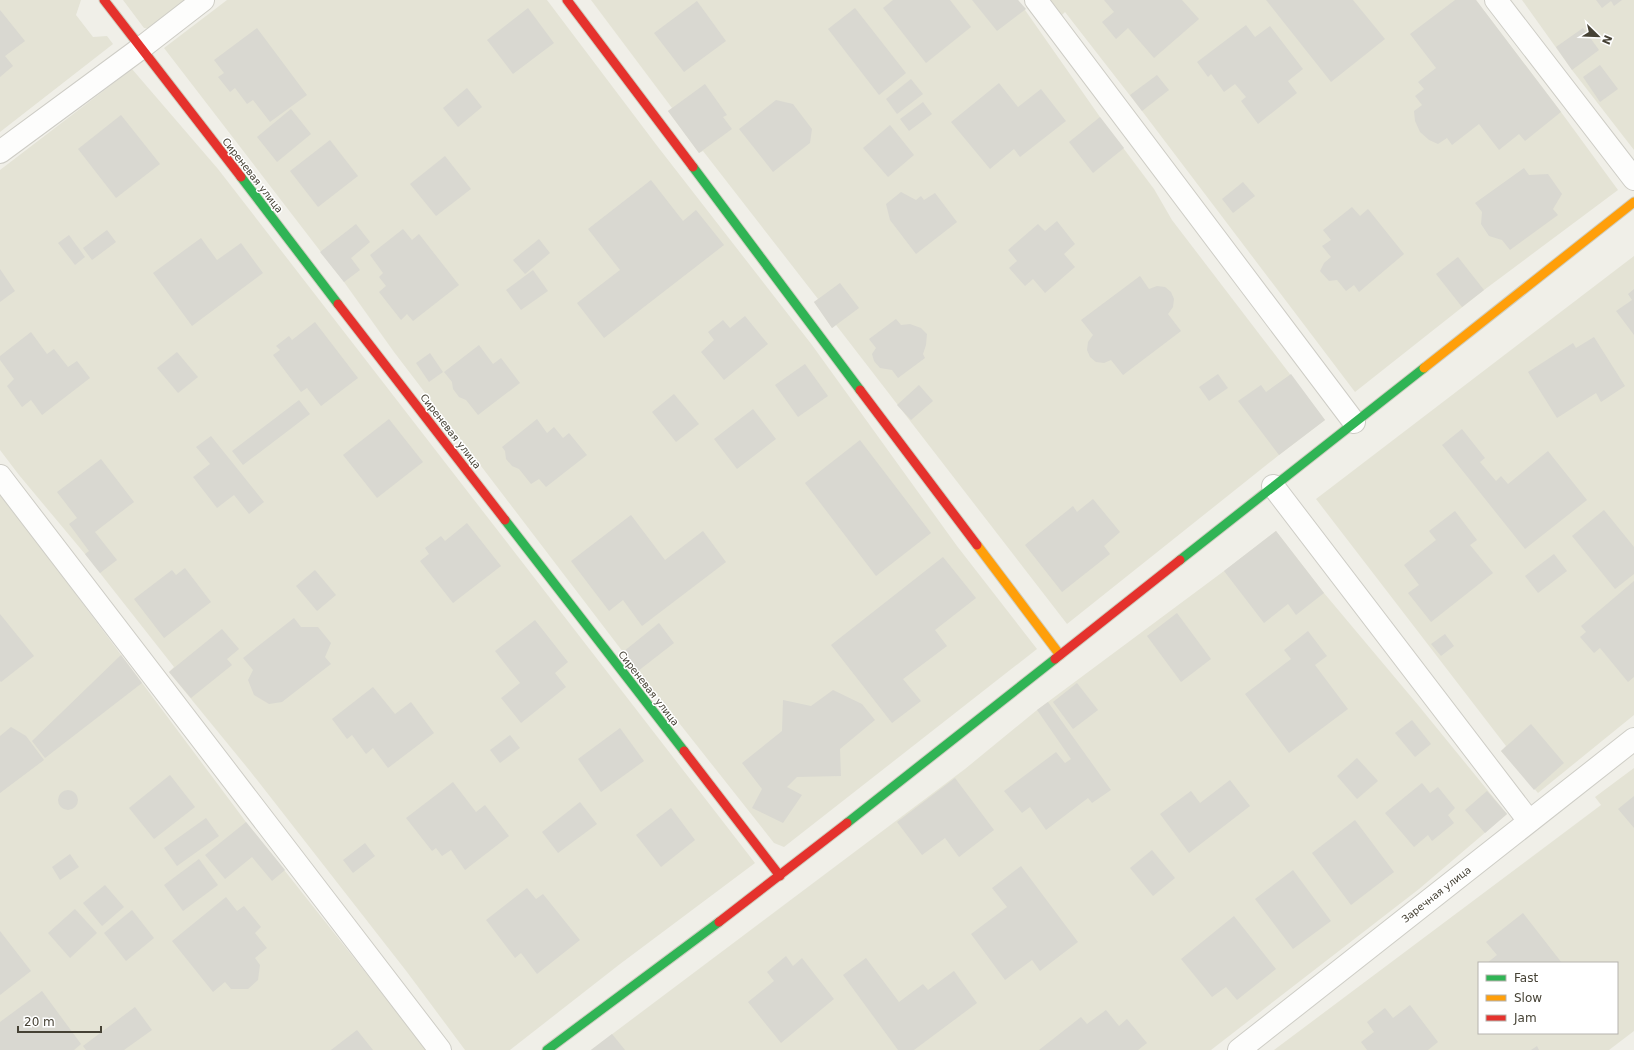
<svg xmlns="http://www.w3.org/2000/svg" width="1634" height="1050" viewBox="0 0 1634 1050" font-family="'DejaVu Sans',sans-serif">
  <rect width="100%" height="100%" fill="#f0efe8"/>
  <g fill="#e4e3d5" fill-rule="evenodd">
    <polygon points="0,0 81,0 76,15 93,37 107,36 113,44 0,132"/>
    <polygon points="123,0 188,0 151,29 144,28"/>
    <polygon points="227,0 547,0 658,147 812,345 957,546 1037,649 784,847 774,843 623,652 394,352 344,282 164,48"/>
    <polygon points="591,0 1018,0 1100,117 1154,189 1172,220 1325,420 1279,455 1067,624 836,325 832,328 814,302 818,299 703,151 699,153 668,111 672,108"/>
    <polygon points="1049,0 1476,0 1561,112 1618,190 1484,290 1355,392 1142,111 1065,12 1061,16"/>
    <polygon points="1522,0 1634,0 1634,150 1572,70"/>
    <polygon points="132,69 218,169 755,863 620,964 510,1050 465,1050 407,972 250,771 169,672 174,667 85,554 19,475 0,450 0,170"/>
    <polygon points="1634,256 1634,715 1538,793 1501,751 1506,746 1316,499"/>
    <polygon points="0,495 45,553 246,822 427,1050 0,1050"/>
    <polygon points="1276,531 1324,593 1418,705 1507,814 1419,889 1211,1050 591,1050 965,769 1037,710 1224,571"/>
    <path d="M1634,768V1031L1609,1050H1274L1601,805L1595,797ZM1479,963H1617V1033H1479Z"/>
  </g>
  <g fill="#d9d8d1">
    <polygon points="893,0 950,0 971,27 926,63 883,8"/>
    <polygon points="972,0 1018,0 1026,9 997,31"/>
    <polygon points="1104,0 1182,0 1199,19 1154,58 1128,28 1116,39 1102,22 1114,12"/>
    <polygon points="1266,0 1353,0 1385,39 1331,82"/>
    <polygon points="1455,0 1476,0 1561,112 1525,141 1519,134 1499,150 1479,124 1452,145 1447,138 1438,144 1429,140 1420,132 1415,121 1414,111 1422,105 1415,96 1424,89 1418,82 1436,68 1410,34"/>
    <polygon points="1596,0 1622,0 1614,6 1611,1 1602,8"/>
    <polygon points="697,1 726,41 684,72 654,33"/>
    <polygon points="528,8 554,43 513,74 487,40"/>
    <polygon points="855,8 906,73 879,95 828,29"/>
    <polygon points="0,10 25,41 5,56 13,66 0,77"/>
    <polygon points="1246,25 1255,37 1270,26 1303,69 1288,81 1297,93 1258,124 1241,101 1246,97 1235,84 1224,92 1211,74 1208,77 1197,62"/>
    <polygon points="257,28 307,95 270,122 253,100 247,104 235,88 230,92 218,77 224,73 214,60"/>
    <polygon points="1583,28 1599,50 1572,70 1556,47"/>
    <polygon points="1600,65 1618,89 1600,102 1583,77"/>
    <polygon points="1157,75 1169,90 1142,111 1130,95"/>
    <polygon points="911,79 923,94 897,114 886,99"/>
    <polygon points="999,83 1018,107 1041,89 1066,121 1020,157 1014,149 990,169 951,122"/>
    <polygon points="705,84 727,115 723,117 732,129 699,153 668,111"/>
    <polygon points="467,88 482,107 458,127 443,108"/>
    <polygon points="776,100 793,104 812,129 810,143 773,172 739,129"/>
    <polygon points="923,102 932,114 909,131 900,119"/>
    <polygon points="291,109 311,134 277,162 257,137"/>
    <polygon points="121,115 160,164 116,198 78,149"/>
    <polygon points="1100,117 1124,148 1093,173 1069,142"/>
    <polygon points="890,125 914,155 888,177 863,148"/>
    <polygon points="330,140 358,176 318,207 290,171"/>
    <polygon points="445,156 471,189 436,216 410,184"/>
    <polygon points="1524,168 1529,175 1548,174 1562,194 1553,209 1558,215 1510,250 1502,240 1489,236 1481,224 1482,212 1475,203"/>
    <polygon points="651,180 683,221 696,210 724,245 604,338 577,303 620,270 588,229"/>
    <polygon points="1243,182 1255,196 1233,213 1222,199"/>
    <polygon points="901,192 916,200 921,196 924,200 935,193 957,222 916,254 890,220 886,204"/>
    <polygon points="1352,207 1360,216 1368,209 1404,254 1359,292 1354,285 1346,291 1337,280 1329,281 1320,271 1324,263 1331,257 1322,246 1331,240 1323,230"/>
    <polygon points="1057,221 1075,244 1064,254 1075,267 1045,293 1033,279 1025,286 1009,268 1017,261 1008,250 1038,224 1045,231"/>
    <polygon points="356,224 370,242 351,258 360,270 344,282 320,252"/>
    <polygon points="403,229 412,240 419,234 459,285 413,321 407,314 401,320 379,292 386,286 379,277 383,273 370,255"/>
    <polygon points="107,230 116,242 92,260 83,248"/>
    <polygon points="69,235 85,257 75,265 58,243"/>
    <polygon points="201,238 217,260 241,243 263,273 192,326 153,273"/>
    <polygon points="539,239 550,253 525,274 513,260"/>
    <polygon points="1458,257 1484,290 1462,307 1436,274"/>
    <polygon points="0,269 15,291 0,302"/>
    <polygon points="533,270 548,291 521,310 506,290"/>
    <polygon points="1140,276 1149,289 1157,286 1165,287 1171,292 1174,299 1173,307 1168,314 1181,331 1123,375 1111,360 1104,363 1096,362 1090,357 1087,350 1088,342 1093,335 1081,320"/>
    <polygon points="840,283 859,308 832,328 814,302"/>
    <polygon points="1634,289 1634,335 1616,311 1632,300 1628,294"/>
    <polygon points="745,316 768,344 724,380 701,352 714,340 708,332 723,320 730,328"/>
    <polygon points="896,319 901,325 910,324 921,328 927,334 926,345 923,354 925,358 898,378 892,370 880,368 874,361 872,354 876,348 869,339"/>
    <polygon points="315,322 358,378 321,406 307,388 301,392 273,355 280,350 276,346 289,336 292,340"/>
    <polygon points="31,332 47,354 54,349 68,367 77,361 90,378 42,415 31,400 22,407 7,386 14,379 0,360 0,356"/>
    <polygon points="1594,337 1625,386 1601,402 1596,393 1557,418 1528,372 1573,343 1576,348"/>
    <polygon points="479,345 493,364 501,358 520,383 478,415 466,400 459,397 453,389 452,382 444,372"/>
    <polygon points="177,352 198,377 178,393 157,368"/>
    <polygon points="430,353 443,372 429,382 416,363"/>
    <polygon points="805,364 828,396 798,417 775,385"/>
    <polygon points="1218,374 1228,388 1209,401 1199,387"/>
    <polygon points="1291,374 1325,420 1279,455 1238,401 1261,385 1266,392"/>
    <polygon points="919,385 933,401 911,420 897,405"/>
    <polygon points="674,394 699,424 676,442 652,412"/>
    <polygon points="299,400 310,414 243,465 232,451"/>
    <polygon points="753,409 776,439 737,469 714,439"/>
    <polygon points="389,419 423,462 377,498 343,455"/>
    <polygon points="537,419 547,433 554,427 563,438 569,433 587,455 546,487 539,479 531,484 519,469 512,466 506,459 505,451 502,447"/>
    <polygon points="1462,429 1485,458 1480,462 1496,481 1501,476 1508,484 1548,451 1587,500 1525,549 1442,445"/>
    <polygon points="211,436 264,502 249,514 234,495 217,508 193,477 210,464 196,447"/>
    <polygon points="860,440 931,533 876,576 805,483"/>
    <polygon points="101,459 134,502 95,532 117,560 100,573 85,554 89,551 69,524 77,518 57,492"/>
    <polygon points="1093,499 1120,532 1104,546 1110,554 1062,592 1025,545 1073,506 1077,512"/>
    <polygon points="1604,510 1634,547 1634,574 1615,589 1572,536"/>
    <polygon points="1455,511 1477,540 1470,545 1493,573 1431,622 1408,593 1419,585 1404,565 1436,540 1429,531"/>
    <polygon points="631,515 665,560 703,531 726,562 642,626 623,600 609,611 571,561"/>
    <polygon points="467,523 501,566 453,603 420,561 429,554 425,548 441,536 445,541"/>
    <polygon points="1276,531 1324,593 1296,615 1288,604 1264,623 1224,571"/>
    <polygon points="1554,554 1567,571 1538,593 1525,576"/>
    <polygon points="943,557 976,598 935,630 947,646 903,679 921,701 892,723 831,645"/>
    <polygon points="185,568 211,602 164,638 134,599 172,570 176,575"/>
    <polygon points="315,570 336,595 317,611 296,586"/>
    <polygon points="1634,581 1634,677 1628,682 1600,648 1594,653 1580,637 1586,632 1581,626"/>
    <polygon points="1177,613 1211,659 1181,682 1147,636"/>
    <polygon points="0,614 34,656 1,682 0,681"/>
    <polygon points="294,618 301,627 318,627 331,643 325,657 331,664 282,702 269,704 254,695 248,680 253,670 243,658"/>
    <polygon points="535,620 568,662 555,673 566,687 521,723 501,698 520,683 495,651"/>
    <polygon points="659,623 674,643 638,671 623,652"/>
    <polygon points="222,629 239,649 227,659 232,665 191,698 169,672"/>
    <polygon points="1308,631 1327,656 1315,665 1348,709 1289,753 1245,694 1291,659 1284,650"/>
    <polygon points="1445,634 1454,646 1441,656 1431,644"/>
    <polygon points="121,655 142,683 45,758 32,741"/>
    <polygon points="1077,683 1098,710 1073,729 1053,702"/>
    <polygon points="373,687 395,714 411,702 434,733 388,768 373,748 366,754 352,735 347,739 332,719"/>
    <polygon points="833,690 862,704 875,720 840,749 841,776 797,777 787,787 802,795 783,823 752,808 762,789 742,763 782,731 783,700 811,706"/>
    <polygon points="1048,702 1111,790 1092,803 1088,798 1046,830 1030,807 1022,813 1004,791 1056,752 1065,763 1071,759 1037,710"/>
    <polygon points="1412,720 1431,744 1415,757 1395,733"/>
    <polygon points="1531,724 1564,763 1534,790 1501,751"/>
    <polygon points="11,727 26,736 44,760 0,793 0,736"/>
    <polygon points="620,728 644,761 601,792 578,759"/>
    <polygon points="510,735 520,748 500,763 490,750"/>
    <polygon points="1357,758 1378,781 1357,799 1337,776"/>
    <polygon points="170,775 195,807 154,839 129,808"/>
    <polygon points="955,778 994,830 959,857 945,838 922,855 897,822"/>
    <polygon points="1230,780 1250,806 1189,853 1160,814 1191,791 1200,803"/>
    <polygon points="453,782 476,812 485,805 509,836 465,870 451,850 442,856 436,848 432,851 406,818"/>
    <polygon points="1422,783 1430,793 1438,787 1455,808 1448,815 1454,823 1432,841 1428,835 1414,847 1385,813"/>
    <circle cx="68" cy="800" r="10"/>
    <polygon points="1487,791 1507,814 1485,833 1465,810"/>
    <polygon points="1634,796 1634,828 1618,809"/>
    <polygon points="580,802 597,824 558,853 542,832"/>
    <polygon points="671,808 695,840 661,867 636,835"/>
    <polygon points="206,818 219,836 177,866 164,848"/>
    <polygon points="1355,820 1394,872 1351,905 1312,853"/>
    <polygon points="246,822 285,870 272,881 252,857 225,879 205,855"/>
    <polygon points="365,843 375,856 353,873 343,860"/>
    <polygon points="1152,850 1175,878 1153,896 1130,868"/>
    <polygon points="70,854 79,867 60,880 52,867"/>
    <polygon points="199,859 218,885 183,911 164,885"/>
    <polygon points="1021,866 1078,942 1040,971 1032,960 1005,980 971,934 1007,907 992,888"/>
    <polygon points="1293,870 1331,921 1293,949 1255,899"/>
    <polygon points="105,885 124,907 102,926 83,903"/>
    <polygon points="527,888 536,899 543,894 580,940 537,974 521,953 515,958 486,920"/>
    <polygon points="226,897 237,911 244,906 261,927 255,933 267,948 255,958 260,965 258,980 248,989 231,989 225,982 213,992 172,941"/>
    <polygon points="75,909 97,933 70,958 48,933"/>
    <polygon points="132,910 154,938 126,961 104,933"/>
    <polygon points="1523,913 1562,963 1487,963 1497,955 1486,942"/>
    <polygon points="1234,916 1276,969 1237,1000 1226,987 1212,997 1181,959"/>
    <polygon points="0,931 31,971 0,995"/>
    <polygon points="786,956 793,966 802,958 834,999 781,1043 748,1002 774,981 767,972"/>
    <polygon points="866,958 899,1002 923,984 928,990 954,971 977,1003 914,1050 898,1050 843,975"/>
    <polygon points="42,991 81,1044 74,1050 0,1050 0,1022"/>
    <polygon points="1410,1005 1438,1042 1428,1050 1367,1050 1361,1042 1374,1032 1367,1022 1385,1008 1393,1018"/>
    <polygon points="135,1007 152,1030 124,1050 86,1050 83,1046"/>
    <polygon points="1106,1010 1119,1026 1127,1019 1147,1043 1138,1050 1039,1050 1081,1017 1087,1024"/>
    <polygon points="357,1030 373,1050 331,1050"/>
    <polygon points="612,1034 625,1050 591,1050"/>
    <polygon points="1537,1046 1539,1050 1531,1050"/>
  </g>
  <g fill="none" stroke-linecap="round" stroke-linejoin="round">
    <defs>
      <g id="street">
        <polyline points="1036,0 1354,422"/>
        <polyline points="1496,0 1634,179"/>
        <polyline points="0,152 141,48 203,0"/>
        <polyline points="0,476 440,1050"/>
        <polyline points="1273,486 1529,821"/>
        <polyline points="1239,1050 1634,739"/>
      </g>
      <g id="fast">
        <polyline points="693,167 860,390"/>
        <polyline points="241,177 338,304"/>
        <polyline points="505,520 684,751"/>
        <polyline points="1180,560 1424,368"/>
        <polyline points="847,823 1055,659"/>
        <polyline points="547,1050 719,922"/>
      </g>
      <g id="slow">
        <polyline points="1424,368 1634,202"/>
        <polyline points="977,545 1060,655"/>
      </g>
      <g id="jam">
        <polyline points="104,0 241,177"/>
        <polyline points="567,0 693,167"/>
        <polyline points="338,304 505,520"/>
        <polyline points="860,390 977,545"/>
        <polyline points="1055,659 1180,560"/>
        <polyline points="684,751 780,876"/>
        <polyline points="719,922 847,823"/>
      </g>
    </defs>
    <use href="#street" stroke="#cecdc6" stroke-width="24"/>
    <use href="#fast" stroke="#cfcebf" stroke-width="11"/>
    <use href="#slow" stroke="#cfcebf" stroke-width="11"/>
    <use href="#jam" stroke="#cfcebf" stroke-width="11"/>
    <use href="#street" stroke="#fdfdfc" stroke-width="22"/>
    <use href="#fast" stroke="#30b455" stroke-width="9"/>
    <use href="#slow" stroke="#ff9f0a" stroke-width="9"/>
    <use href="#jam" stroke="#e5322d" stroke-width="9"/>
  </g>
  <g text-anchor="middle" stroke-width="3" stroke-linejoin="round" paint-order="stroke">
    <g font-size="10" fill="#464235" stroke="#fff">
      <text transform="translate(253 175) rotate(52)" y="4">Сиреневая улица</text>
      <text transform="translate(451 431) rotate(52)" y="4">Сиреневая улица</text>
      <text transform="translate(649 688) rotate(52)" y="4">Сиреневая улица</text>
      <text transform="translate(1436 894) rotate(-38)" y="4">Заречная улица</text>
    </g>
  </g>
  <rect x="1478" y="962" width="140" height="72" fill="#ffffff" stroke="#b5b3ae"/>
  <rect x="1486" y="975" width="20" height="6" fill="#30b455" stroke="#b5b3ae"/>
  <text x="1514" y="982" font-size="12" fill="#464235">Fast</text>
  <rect x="1486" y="995" width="20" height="6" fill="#ff9f0a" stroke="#b5b3ae"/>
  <text x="1514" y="1002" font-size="12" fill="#464235">Slow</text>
  <rect x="1486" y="1015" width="20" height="6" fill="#e5322d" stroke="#b5b3ae"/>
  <text x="1514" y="1022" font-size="12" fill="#464235">Jam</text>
  <g transform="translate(1598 36) rotate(113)" stroke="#ffffff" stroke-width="3" paint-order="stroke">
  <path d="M0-3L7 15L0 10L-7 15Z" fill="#464235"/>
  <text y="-6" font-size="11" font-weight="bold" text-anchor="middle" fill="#464235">N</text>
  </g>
  <path d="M18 1026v6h83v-6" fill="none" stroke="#464235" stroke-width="2"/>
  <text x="24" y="1026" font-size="12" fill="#464235" stroke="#ffffff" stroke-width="3" paint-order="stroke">20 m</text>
</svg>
